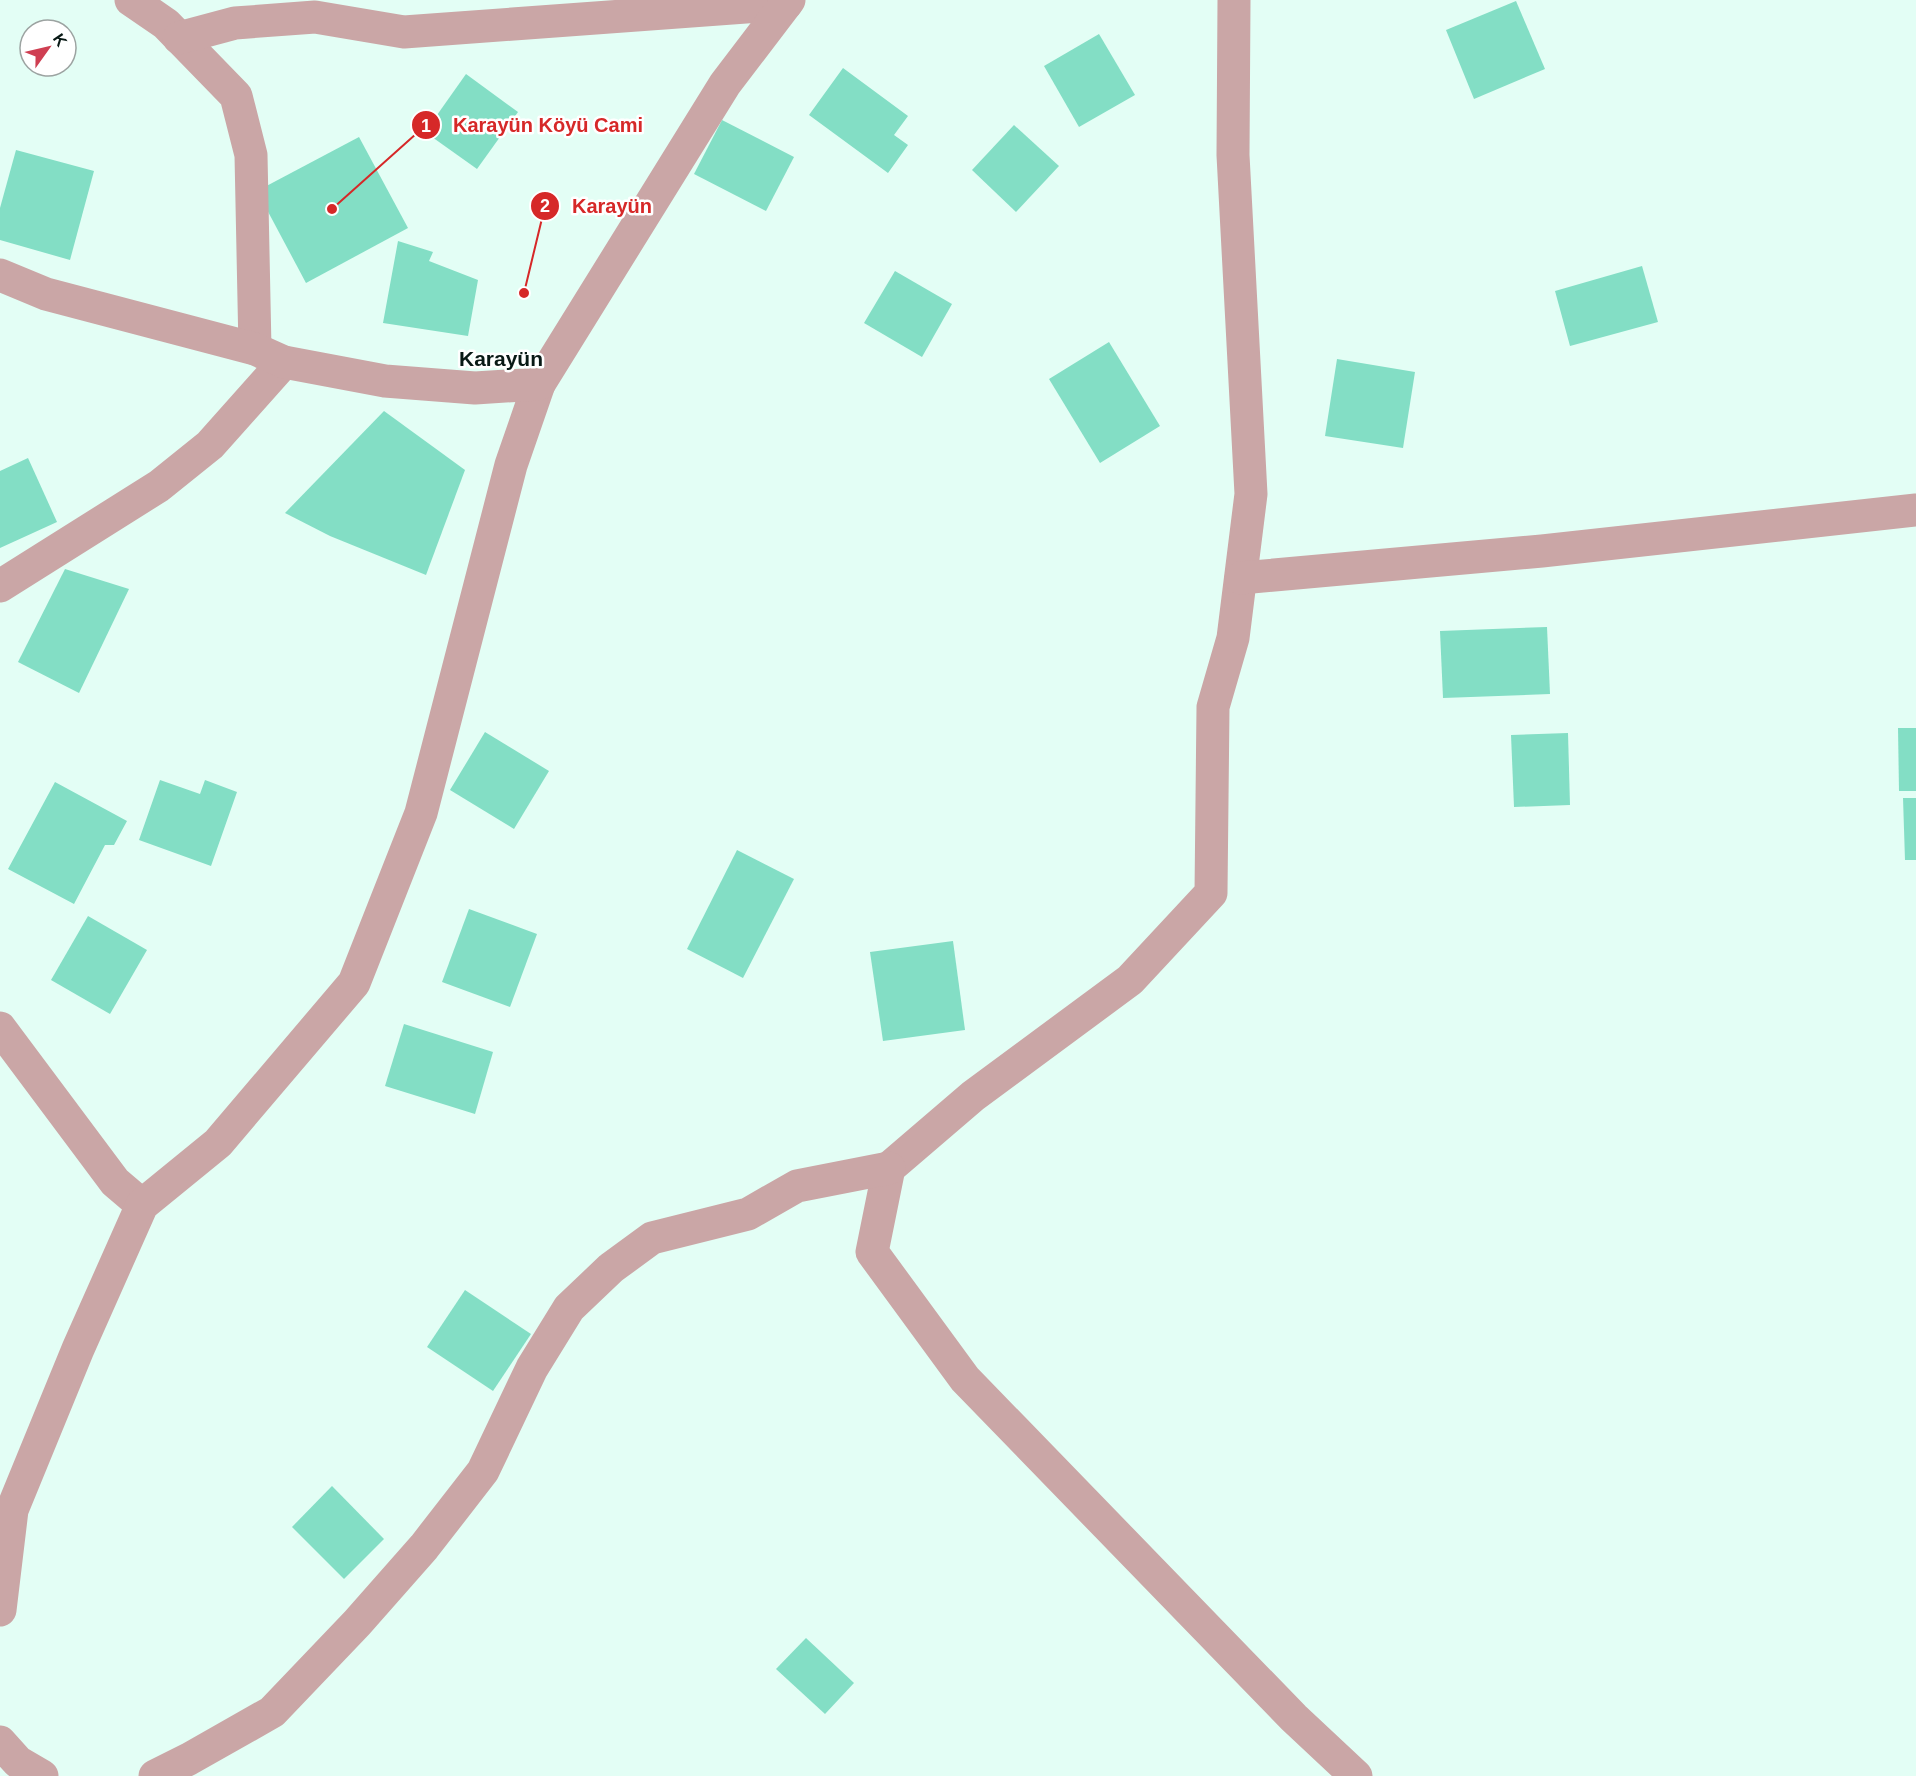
<svg xmlns="http://www.w3.org/2000/svg" width="1916" height="1776" viewBox="0 0 1916 1776" font-family="Arial,sans-serif">
  <rect width="100%" height="100%" fill="#e3fef5"/>
  <g fill="#83dec5">
    <polygon points="1516,1 1545,69 1474,99 1446,30"/>
    <polygon points="1099,34 1135,95 1079,127 1044,66"/>
    <polygon points="843,68 908,116 894,135 908,145 888,173 809,115"/>
    <polygon points="466,74 518,112 477,169 425,132"/>
    <polygon points="722,120 794,157 766,211 694,174"/>
    <polygon points="1014,125 1059,166 1016,212 972,170"/>
    <polygon points="359,137 408,228 306,283 257,191"/>
    <polygon points="16,150 94,171 70,260 0,240 0,208"/>
    <polygon points="398,241 433,252 429,261 478,280 468,336 383,323"/>
    <polygon points="1642,266 1658,322 1570,346 1555,291"/>
    <polygon points="895,271 952,304 922,357 864,323"/>
    <polygon points="1109,342 1160,426 1100,463 1049,379"/>
    <polygon points="1337,359 1415,372 1403,448 1325,436"/>
    <polygon points="384,411 465,470 426,575 330,536 285,513"/>
    <polygon points="28,458 57,522 0,548 0,471"/>
    <polygon points="65,569 129,589 79,693 18,662"/>
    <polygon points="1547,627 1550,694 1443,698 1440,631"/>
    <polygon points="1898,728 1916,728 1916,791 1899,791"/>
    <polygon points="485,732 549,771 514,829 450,790"/>
    <polygon points="1568,733 1570,805 1514,807 1511,735"/>
    <polygon points="160,780 200,794 205,780 237,792 211,866 139,840"/>
    <polygon points="55,782 127,821 114,845 105,845 74,904 8,869"/>
    <polygon points="1903,798 1916,798 1916,860 1905,860"/>
    <polygon points="737,850 794,879 743,978 687,949"/>
    <polygon points="469,909 537,934 510,1007 442,982"/>
    <polygon points="88,916 147,950 110,1014 51,980"/>
    <polygon points="953,941 965,1030 883,1041 870,952"/>
    <polygon points="404,1024 493,1052 475,1114 385,1086"/>
    <polygon points="465,1290 531,1334 493,1391 427,1347"/>
    <polygon points="332,1486 384,1539 344,1579 292,1527"/>
    <polygon points="806,1638 854,1683 825,1714 776,1669"/>
  </g>
  <g fill="none" stroke-linecap="round" stroke-linejoin="round">
    <g stroke="#caa6a6" stroke-width="33">
      <polyline points="131,0 166,24 236,96 251,155 255,349"/>
      <polyline points="1234,0 1233,155 1251,494 1233,638 1213,707 1211,893 1130,980 973,1096 889,1168 872,1252 965,1379 1294,1718 1356,1776"/>
      <polyline points="179,38 235,23 315,17 404,32 786,4"/>
      <polyline points="1241,578 1542,551 1916,510"/>
      <polyline points="0,586 159,486 210,445 284,362"/>
      <polyline points="0,1028 115,1182 142,1205"/>
      <polyline points="0,1610 12,1510 78,1349 142,1205 218,1143 354,983 421,813 511,465 539,384"/>
      <polyline points="0,1742 18,1762 42,1776"/>
      <polyline points="155,1776 189,1759 272,1712 357,1623 424,1547 483,1471 532,1368 569,1308 611,1268 652,1238 748,1214 797,1186 889,1168"/>
    </g>
    <polyline stroke="#caa6a6" stroke-width="33" points="0,275 46,294 255,349 284,362 385,381 475,388 539,384 725,84 789,0"/>
  </g>
  <g text-anchor="middle" stroke-width="5" stroke-linejoin="round" paint-order="stroke">
    <g font-size="21" font-weight="bold" fill="#081915" stroke="#fff">
      <text x="501" y="366">Karayün</text>
    </g>
  </g>
  <path fill="none" stroke="#d62828" stroke-width="2" d="M332 209L426 125M524 293L545 206"/>
  <g fill="#d62828" stroke="#fff" stroke-width="2">
    <circle cx="332" cy="209" r="6"/>
    <circle cx="524" cy="293" r="6"/>
    <circle cx="426" cy="125" r="15"/>
    <circle cx="545" cy="206" r="15"/>
  </g>
  <g font-size="18" text-anchor="middle" font-weight="bold" fill="#fff">
    <text x="426" y="132">1</text>
    <text x="545" y="212">2</text>
  </g>
  <g font-size="20" text-anchor="middle" font-weight="bold" fill="#d62828" stroke="#fff" stroke-width="5" stroke-linejoin="round" paint-order="stroke">
    <text x="548" y="132">Karayün Köyü Cami</text>
    <text x="612" y="213">Karayün</text>
  </g>
  <g transform="translate(48 48) rotate(56)"><circle r="28" fill="#ffffff" stroke="#9ca3a1" stroke-width="1.5"/>
  <path d="M0-4.5L10 22L0 15L-10 22Z" fill="#cf3f52"/>
  <text y="-9" font-size="16" font-weight="bold" text-anchor="middle" fill="#081915">K</text>
  </g>
</svg>
